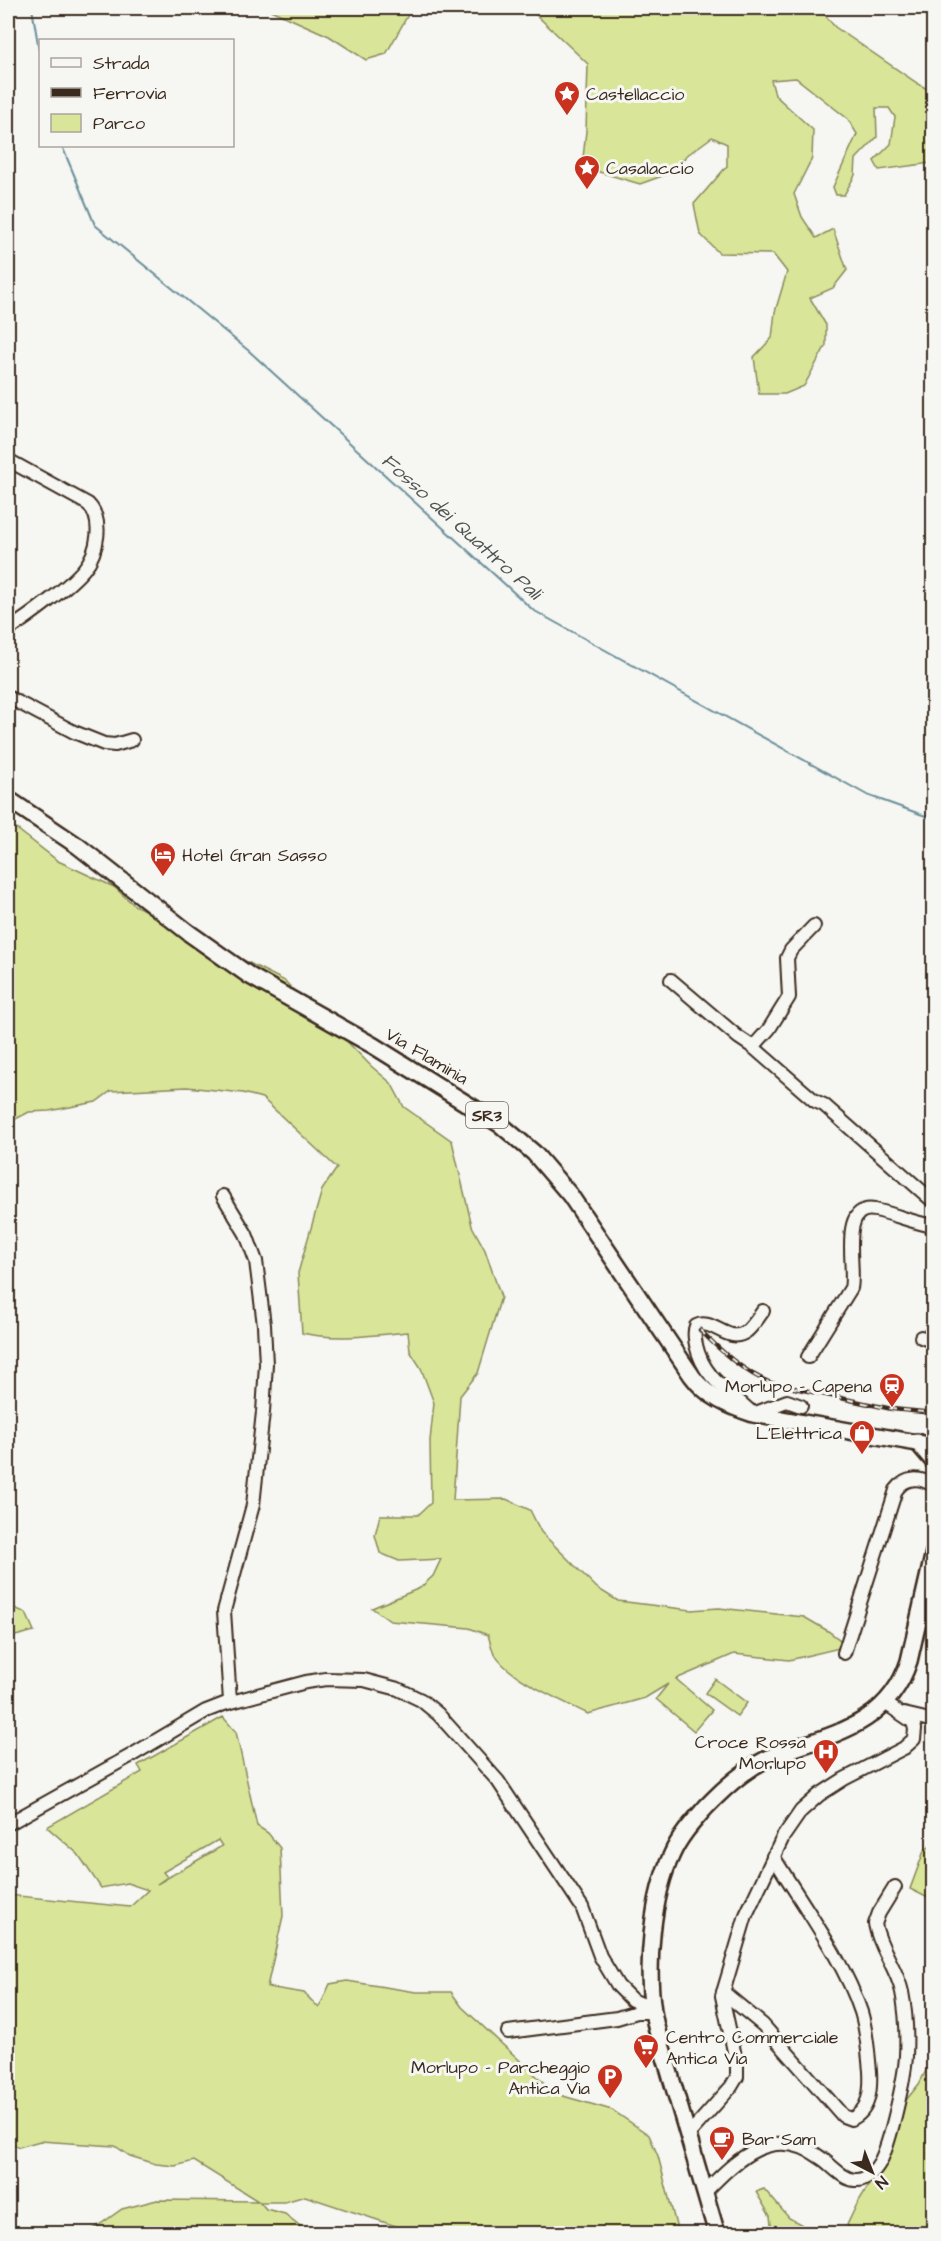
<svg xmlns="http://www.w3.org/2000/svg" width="941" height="2241" viewBox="0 0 941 2241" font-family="'Architects Daughter',sans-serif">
  <rect width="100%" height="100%" fill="#f6f6f2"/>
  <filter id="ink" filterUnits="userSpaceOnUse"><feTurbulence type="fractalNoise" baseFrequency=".0167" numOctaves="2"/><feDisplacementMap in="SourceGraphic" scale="12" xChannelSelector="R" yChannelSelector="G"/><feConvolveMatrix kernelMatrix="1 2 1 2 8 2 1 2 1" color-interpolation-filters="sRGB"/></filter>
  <g filter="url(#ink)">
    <g fill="#d9e699" stroke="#8a885c" stroke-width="1.5" fill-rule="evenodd">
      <polygon points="266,8 407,8 409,13 386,54 366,60 329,36"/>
      <polygon points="529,8 645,8 649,10 657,8 819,8 835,27 920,85 933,92 933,165 931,163 879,170 874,161 891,144 895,117 889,108 876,108 877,137 856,159 855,175 844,195 836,195 833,187 857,134 848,119 796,78 771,80 775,95 813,130 812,158 794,194 802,217 816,238 833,229 847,270 833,288 810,298 826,325 826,345 804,386 785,394 759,394 754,357 772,338 775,312 787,272 773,254 719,253 700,234 694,204 727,166 727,144 712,137 686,156 673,172 640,184 582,167 586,131 588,64"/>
      <path d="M8,822L58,861L114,887L134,905L285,981L304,1002L325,1019L371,1066L391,1083L404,1107L452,1141L472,1226L485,1250L501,1297L478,1373L460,1396L453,1500L506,1499L530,1510L541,1532L597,1588L618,1601L691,1610L719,1608L804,1617L828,1631L848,1646L789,1660L734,1654L676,1679L712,1710L694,1731L656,1699L668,1684L645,1698L588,1714C563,1701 507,1678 494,1653C491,1647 490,1641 488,1635L469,1628L390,1621L372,1608L420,1588L433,1576L441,1559L399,1561L380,1553L375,1535L380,1515H418L431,1503L430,1441L434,1403L421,1368L410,1351L408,1332C373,1335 337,1341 302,1333L298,1273L322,1190L337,1168L262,1098L243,1093L187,1087L111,1091L96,1102L49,1111L29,1112L8,1123Z"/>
      <polygon points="8,1605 26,1613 34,1631 8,1638"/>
      <polygon points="715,1679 747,1703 737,1716 705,1693"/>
      <path d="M223,1717L236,1732L257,1826L268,1833L280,1848L283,1916L267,1987L304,1993L319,2008L330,1984L347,1981L416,1992H451L462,2007L556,2094L612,2110L649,2135L658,2156L678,2233H586L583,2227L530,2228L487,2231L488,2234L417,2233L305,2196L285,2202H260L266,2209L285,2214L309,2233H88L122,2209L157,2200L258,2201L194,2161L175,2166L156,2164L130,2156L115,2146L40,2141L19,2147L8,2142V1895L130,1907L148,1890L127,1883L101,1888L78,1854L47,1827L142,1772L138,1765ZM218,1840L222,1846L157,1884L167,1877L163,1872Z"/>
      <polygon points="933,1844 933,1898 928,1898 910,1889 924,1851"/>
      <polygon points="933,2057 933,2233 852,2233 847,2225 857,2204 878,2170 898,2110 919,2084"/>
      <polygon points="764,2189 789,2218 817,2233 772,2233 770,2216 756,2192"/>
    </g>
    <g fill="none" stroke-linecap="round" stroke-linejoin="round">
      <g stroke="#6b8f9a" stroke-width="2">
        <polyline points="32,8 40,56"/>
        <polyline points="62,146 95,225 249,351 533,610 867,795 934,819"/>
      </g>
      <defs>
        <g id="minor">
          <path d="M8,460L88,504C104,520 98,552 84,569C69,587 28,617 8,630"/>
          <polyline points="8,697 74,732 104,744 115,745 132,740"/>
          <polyline points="671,980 738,1037 753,1047 815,1101 824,1105 934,1202"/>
          <polyline points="753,1047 769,1029 789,997 787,958 791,950 814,926"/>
          <polyline points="223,1196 246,1234 256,1261 264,1325 266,1364 263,1412 253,1505 224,1611 230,1701"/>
          <path d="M763,1311C758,1318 753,1326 747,1331C728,1346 713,1317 696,1326C693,1333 695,1338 696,1345C704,1380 730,1391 753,1414L787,1401L801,1406"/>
          <polyline points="921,1337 934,1342"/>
          <path d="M808,1357L851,1288C856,1269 838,1203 875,1210C895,1214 913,1223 934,1226"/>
          <polyline points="920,1615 934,1597"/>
          <path d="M844,1653L896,1490C906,1476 921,1477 934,1486"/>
          <polyline points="904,1714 934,1721"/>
          <polyline points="8,1824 132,1755 206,1711 224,1704 306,1682 326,1679 364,1680 398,1689 421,1700 438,1714 498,1781 582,1907 600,1956 618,1986 632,2000 652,2008"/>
          <path d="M723,1992L763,2025L843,2116L851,2119C870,2111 871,2089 870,2071C868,2052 867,2031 861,2012C844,1960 802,1904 773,1856"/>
          <polyline points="508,2032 617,2018 637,2012 652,2012"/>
          <polyline points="688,2135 731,2087 737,2077 737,2065 722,1996 746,1915 783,1837 801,1811 819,1795 844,1779 904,1748 914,1739 915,1729 913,1722 885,1703"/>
          <path d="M705,2192C738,2158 774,2123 821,2158C832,2165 842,2179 855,2180C866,2181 875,2171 880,2162C890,2144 905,2077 906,2056C907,2036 906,2012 902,1992C897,1968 879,1948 875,1924L879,1913L895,1887"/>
        </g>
        <g id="major">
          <path d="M8,799L78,846L189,933L250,976L374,1046L501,1125L534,1153L570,1195L692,1376C707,1397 729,1406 753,1414L934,1446"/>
          <polyline points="917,1442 934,1462"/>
          <path d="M717,2234C702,2183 687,2132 672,2081C666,2058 656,2034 653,2011C646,1965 652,1896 672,1854C680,1836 693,1822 706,1807C729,1783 752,1763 783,1752C837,1733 889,1723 909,1661L934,1552"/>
        </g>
      </defs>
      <use href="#minor" stroke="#3b2a1e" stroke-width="16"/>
      <use href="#major" stroke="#3b2a1e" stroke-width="20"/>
      <use href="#minor" stroke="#f6f6f2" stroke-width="12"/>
      <use href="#major" stroke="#f6f6f2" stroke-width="15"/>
      <defs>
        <path id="rail" d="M700,1330C721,1351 743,1372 771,1383L892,1409L934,1413"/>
      </defs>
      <use href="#rail" stroke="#3b2a1e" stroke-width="4.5"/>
      <use href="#rail" stroke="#f6f6f2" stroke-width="2" stroke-dasharray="7" stroke-linecap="butt"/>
    </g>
  </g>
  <defs>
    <symbol id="sight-pin" viewBox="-11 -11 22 30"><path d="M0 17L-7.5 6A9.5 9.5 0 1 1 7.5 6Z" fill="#c8321e" stroke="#f6f6f2"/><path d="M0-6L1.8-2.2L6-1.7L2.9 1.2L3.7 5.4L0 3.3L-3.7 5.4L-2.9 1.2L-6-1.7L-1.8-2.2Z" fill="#fff"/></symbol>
    <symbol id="hotel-pin" viewBox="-11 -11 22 30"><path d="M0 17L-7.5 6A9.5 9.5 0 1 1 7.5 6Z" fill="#c8321e" stroke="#f6f6f2"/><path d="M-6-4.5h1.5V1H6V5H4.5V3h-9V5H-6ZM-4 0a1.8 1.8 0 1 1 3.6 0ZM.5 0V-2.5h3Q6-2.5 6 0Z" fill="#fff"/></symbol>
    <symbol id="station-pin" viewBox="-11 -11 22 30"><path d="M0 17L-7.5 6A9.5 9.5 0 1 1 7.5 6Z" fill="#c8321e" stroke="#f6f6f2"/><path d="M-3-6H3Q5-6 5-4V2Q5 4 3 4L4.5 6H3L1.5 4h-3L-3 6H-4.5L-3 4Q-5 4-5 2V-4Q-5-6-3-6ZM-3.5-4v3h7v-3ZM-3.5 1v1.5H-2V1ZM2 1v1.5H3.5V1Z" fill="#fff"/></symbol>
    <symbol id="shop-pin" viewBox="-11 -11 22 30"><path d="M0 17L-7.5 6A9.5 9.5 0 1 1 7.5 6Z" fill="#c8321e" stroke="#f6f6f2"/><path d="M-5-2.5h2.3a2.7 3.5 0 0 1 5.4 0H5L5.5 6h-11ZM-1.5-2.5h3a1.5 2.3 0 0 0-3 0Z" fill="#fff"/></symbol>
    <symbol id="hospital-pin" viewBox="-11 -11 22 30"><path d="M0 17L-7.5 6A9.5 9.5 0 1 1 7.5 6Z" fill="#c8321e" stroke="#f6f6f2"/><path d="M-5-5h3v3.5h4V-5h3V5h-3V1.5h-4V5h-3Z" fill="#fff"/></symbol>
    <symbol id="supermarket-pin" viewBox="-11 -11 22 30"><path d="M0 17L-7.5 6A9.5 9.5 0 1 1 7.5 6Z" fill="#c8321e" stroke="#f6f6f2"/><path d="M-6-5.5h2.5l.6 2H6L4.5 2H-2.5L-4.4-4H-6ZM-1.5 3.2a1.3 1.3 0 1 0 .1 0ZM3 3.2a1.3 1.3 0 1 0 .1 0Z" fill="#fff"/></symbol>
    <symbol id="parking-pin" viewBox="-11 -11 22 30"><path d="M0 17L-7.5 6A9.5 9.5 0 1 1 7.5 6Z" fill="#c8321e" stroke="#f6f6f2"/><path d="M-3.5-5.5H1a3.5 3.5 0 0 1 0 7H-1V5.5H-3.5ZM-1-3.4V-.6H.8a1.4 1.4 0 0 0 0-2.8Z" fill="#fff"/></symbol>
    <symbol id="cafe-pin" viewBox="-11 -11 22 30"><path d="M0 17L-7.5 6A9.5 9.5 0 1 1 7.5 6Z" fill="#c8321e" stroke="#f6f6f2"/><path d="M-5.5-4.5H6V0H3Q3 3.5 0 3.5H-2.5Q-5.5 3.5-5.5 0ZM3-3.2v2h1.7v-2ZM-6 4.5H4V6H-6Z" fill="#fff"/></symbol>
  </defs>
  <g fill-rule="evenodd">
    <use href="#sight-pin" x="552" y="79" width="30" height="40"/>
    <use href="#sight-pin" x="572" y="153" width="30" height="40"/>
    <use href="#hotel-pin" x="148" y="840" width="30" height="40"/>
    <use href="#station-pin" x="877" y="1371" width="30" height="40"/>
    <use href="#shop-pin" x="847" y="1418" width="30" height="40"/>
    <use href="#hospital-pin" x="811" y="1737" width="30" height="40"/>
    <use href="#supermarket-pin" x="631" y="2032" width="30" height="40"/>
    <use href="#parking-pin" x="595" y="2062" width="30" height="40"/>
    <use href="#cafe-pin" x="707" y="2124" width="30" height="40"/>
  </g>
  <g text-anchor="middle" stroke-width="6" stroke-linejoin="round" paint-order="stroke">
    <rect fill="#f6f6f2" stroke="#73675e" stroke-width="1.5" x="466" y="1102" width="42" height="26" rx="4.5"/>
    <g font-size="16" font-weight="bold" fill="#3b2a1e">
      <text x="487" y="1121">SR3</text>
    </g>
    <g font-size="18" fill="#3b2a1e" stroke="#f6f6f2" text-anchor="start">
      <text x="586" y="100">Castellaccio</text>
      <text x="606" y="174">Casalaccio</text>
      <text x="182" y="861">Hotel Gran Sasso</text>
      <text x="872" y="1392" text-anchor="end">Morlupo - Capena</text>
      <text x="842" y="1439" text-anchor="end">L‘Elettrica</text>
      <text x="806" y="1748" text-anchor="end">Croce Rossa<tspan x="806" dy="21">Morlupo</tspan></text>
      <text x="666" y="2043">Centro Commerciale<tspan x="666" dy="21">Antica Via</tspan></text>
      <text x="590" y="2073" text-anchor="end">Morlupo - Parcheggio<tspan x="590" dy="21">Antica Via</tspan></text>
      <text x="742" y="2145">Bar Sam</text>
    </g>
    <g font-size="18" fill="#3b2a1e" stroke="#f6f6f2">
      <text transform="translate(427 1056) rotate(31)" y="6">Via Flaminia</text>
    </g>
    <g font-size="20" font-style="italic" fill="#4f5452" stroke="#f6f6f2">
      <text transform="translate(462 526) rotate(42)" y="7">Fosso dei Quattro Pali</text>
    </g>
  </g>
  <rect width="941" height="2241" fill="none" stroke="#f6f6f2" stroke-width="30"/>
  <rect x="15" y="15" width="911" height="2211" fill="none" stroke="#3b2a1e" stroke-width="2" filter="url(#ink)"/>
  <rect x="39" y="39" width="195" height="108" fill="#f6f6f2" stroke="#aba49d" stroke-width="1.5"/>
  <rect x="51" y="58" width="30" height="9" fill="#f6f6f2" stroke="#aba49d" stroke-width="1.5"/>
  <text x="93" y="69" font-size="18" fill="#3b2a1e">Strada</text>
  <rect x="51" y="88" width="30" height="9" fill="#3b2a1e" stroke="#aba49d" stroke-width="1.5"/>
  <text x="93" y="99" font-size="18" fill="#3b2a1e">Ferrovia</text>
  <rect x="51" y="114" width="30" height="18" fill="#d9e699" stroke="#aba49d" stroke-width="1.5"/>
  <text x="93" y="129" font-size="18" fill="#3b2a1e">Parco</text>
  <g transform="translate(872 2172) rotate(138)" stroke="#f6f6f2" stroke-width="4.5" paint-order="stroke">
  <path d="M0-4.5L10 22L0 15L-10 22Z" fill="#3b2a1e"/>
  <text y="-9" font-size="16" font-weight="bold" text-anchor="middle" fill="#3b2a1e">N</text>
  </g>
</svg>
